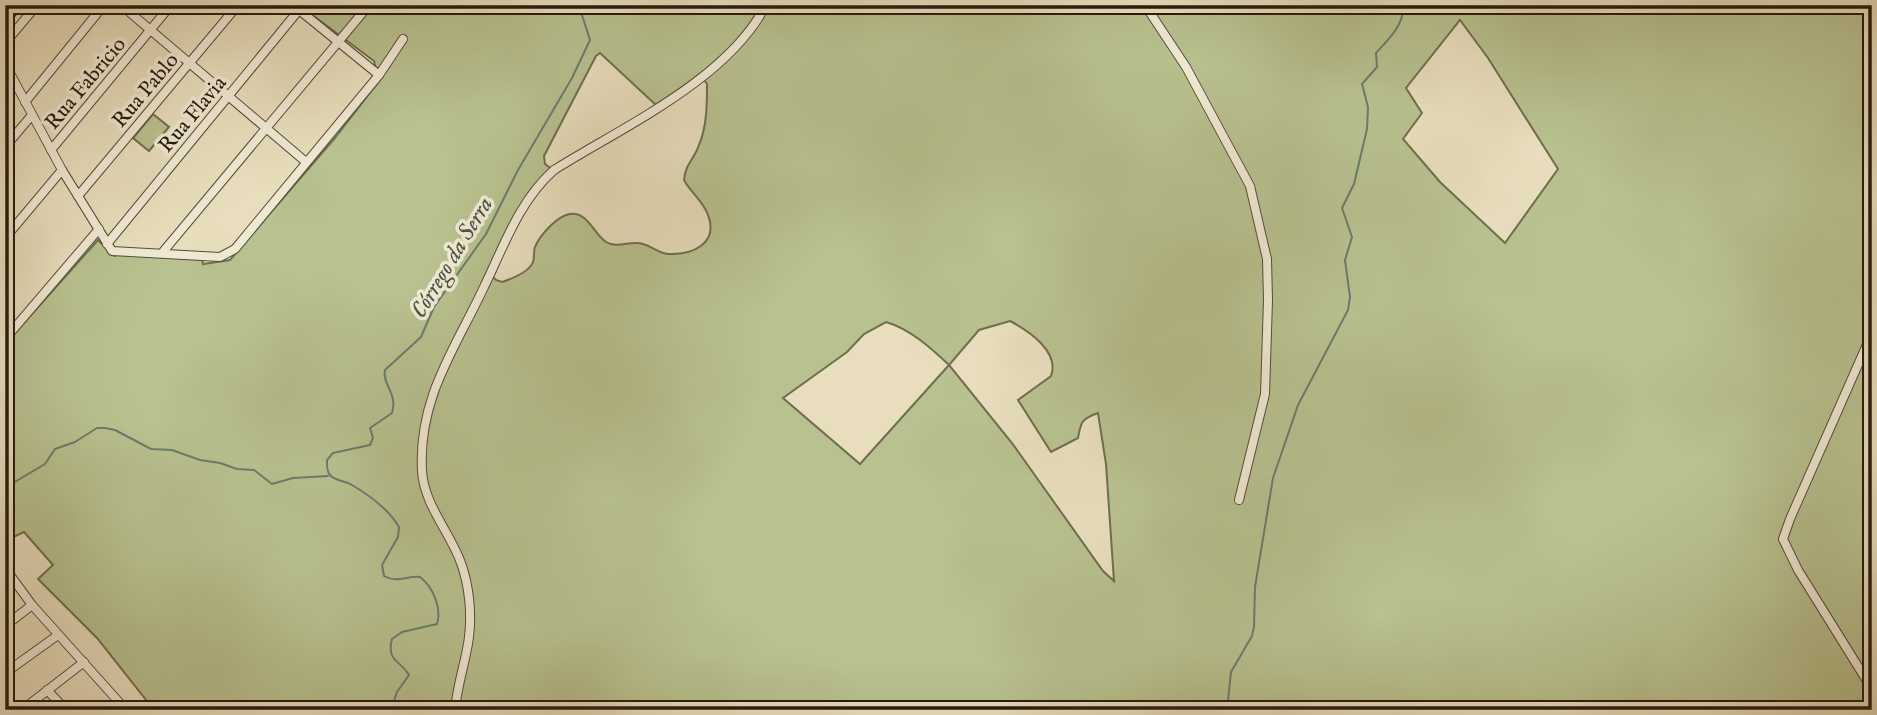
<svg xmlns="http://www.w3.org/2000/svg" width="1877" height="715" viewBox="0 0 1877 715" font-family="'IM FELL English',serif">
  <rect width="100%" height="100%" fill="#e8debd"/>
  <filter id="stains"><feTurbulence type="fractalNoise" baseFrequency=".00286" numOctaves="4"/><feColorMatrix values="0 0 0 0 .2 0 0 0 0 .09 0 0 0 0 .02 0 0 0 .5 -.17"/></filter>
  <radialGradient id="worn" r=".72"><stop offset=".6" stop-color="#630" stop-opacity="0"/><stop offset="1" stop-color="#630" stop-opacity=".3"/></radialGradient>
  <g fill="#b8c18f" stroke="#6f6e4e" stroke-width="2" fill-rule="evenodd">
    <path d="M299,5H1872V710H154L97,638L38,579L53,565L24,532L5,541V344L98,240L114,256L134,251L202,258L203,264L230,260L334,139L379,81L374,61ZM1460,20L1488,58L1558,169L1505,243L1440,182L1403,139L1422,113L1406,88ZM600,53L658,107L704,80L707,84C707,104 707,126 699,145C694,160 686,162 684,180C691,193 703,201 708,215C719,244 692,255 668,254C659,253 651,246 643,244C632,240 617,249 606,242C594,234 587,211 570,214C557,216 540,235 535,247C533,251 535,257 533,262C529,272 511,279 502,282L496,280L492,276L537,184L553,170L545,164L544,156L596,56ZM1010,321C1029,331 1060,352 1051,376L1018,400L1051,452L1078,438C1081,422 1081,419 1098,413L1106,464L1114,581L1103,571L1012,443L949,365L979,330ZM886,322C910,329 931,348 949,365L860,464L783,398L847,352L864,334Z"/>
    <polygon points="153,114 169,127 149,151 133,138"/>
  </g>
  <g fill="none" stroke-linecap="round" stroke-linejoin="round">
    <g stroke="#6a7c6d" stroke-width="2">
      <polyline points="13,483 45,464 55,449 75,442 97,428 105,428 115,430 151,449 172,450 200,460 220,463 237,469 254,470 272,484 293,478 328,476"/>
      <path d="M391,710L397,692L409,675C401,661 386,661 392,639L402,632L437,624C442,608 433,587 420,577C408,575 398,584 384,576L382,565L398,537L399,527C389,510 369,495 352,485C346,481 336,481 331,476C326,472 327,465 327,460L333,453L370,445L373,438L370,428L392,413C398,393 382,385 385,370L421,337L434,307L486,234L518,170L572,78L590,40L582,15L564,5"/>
      <path d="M1227,710L1231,672L1252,636L1254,627L1255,587L1273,478L1298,405L1348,310L1350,297L1345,260L1352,237L1342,208L1354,184L1367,129L1368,107L1362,84L1377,67L1376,53C1388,40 1405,24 1403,5"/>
    </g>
    <defs>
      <g id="minor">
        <polyline points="121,5 306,162"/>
        <polyline points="293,5 379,75"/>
        <polyline points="1145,5 1186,67 1250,186 1267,259 1268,300 1265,394 1239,500"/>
        <polyline points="5,43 37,5"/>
        <polyline points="5,64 62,170 112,251 220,257 235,249 379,75 403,39"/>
        <polyline points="25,102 104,5"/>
        <polyline points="5,147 32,115"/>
        <polyline points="51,150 171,5"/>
        <polyline points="78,196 238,5"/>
        <polyline points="5,238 62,170"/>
        <polyline points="107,244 303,5"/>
        <polyline points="162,253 369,5"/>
        <polyline points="1872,333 1790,519 1783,539 1798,570 1872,689"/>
        <polyline points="5,339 99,229"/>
        <polyline points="5,568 32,605 126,710"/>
        <polyline points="5,626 32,605"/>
        <polyline points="5,673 58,635"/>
        <polyline points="47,690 66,710"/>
        <polyline points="22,710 84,662"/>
        <path d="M455,710C457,685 466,661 469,637C472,613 469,585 461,563C450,532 424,505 422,471C418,398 455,349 484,287C504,246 519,201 554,170C624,126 727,80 766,5"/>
      </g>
      <polyline id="major" points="5,20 17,5"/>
    </defs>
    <use href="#minor" stroke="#564c3a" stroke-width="10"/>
    <use href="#major" stroke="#261b0e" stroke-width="12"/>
    <use href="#minor" stroke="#f0ead4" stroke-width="8"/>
    <use href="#major" stroke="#e4bf7e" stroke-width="10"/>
  </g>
  <g text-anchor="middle" stroke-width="7" stroke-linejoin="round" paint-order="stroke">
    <g font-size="21" fill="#261b0e" stroke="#f0ead4">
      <text transform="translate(85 83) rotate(-50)" y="7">Rua Fabricio</text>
      <text transform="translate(145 90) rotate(-50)" y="7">Rua Pablo</text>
      <text transform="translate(192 114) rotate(-50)" y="7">Rua Flavia</text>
    </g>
    <g font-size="23" font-style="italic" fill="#4e5445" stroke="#f0ead4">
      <text transform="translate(451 257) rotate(-59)" y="8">Córrego da Serra</text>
    </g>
  </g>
  <rect width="1877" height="715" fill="none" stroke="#e8debd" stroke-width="28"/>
  <rect x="7" y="7" width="1863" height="701" fill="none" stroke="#261b0e" stroke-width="3.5"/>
  <rect x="14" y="14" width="1849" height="687" fill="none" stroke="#261b0e" stroke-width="2"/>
  <rect width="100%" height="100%" filter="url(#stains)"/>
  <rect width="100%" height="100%" fill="url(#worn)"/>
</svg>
